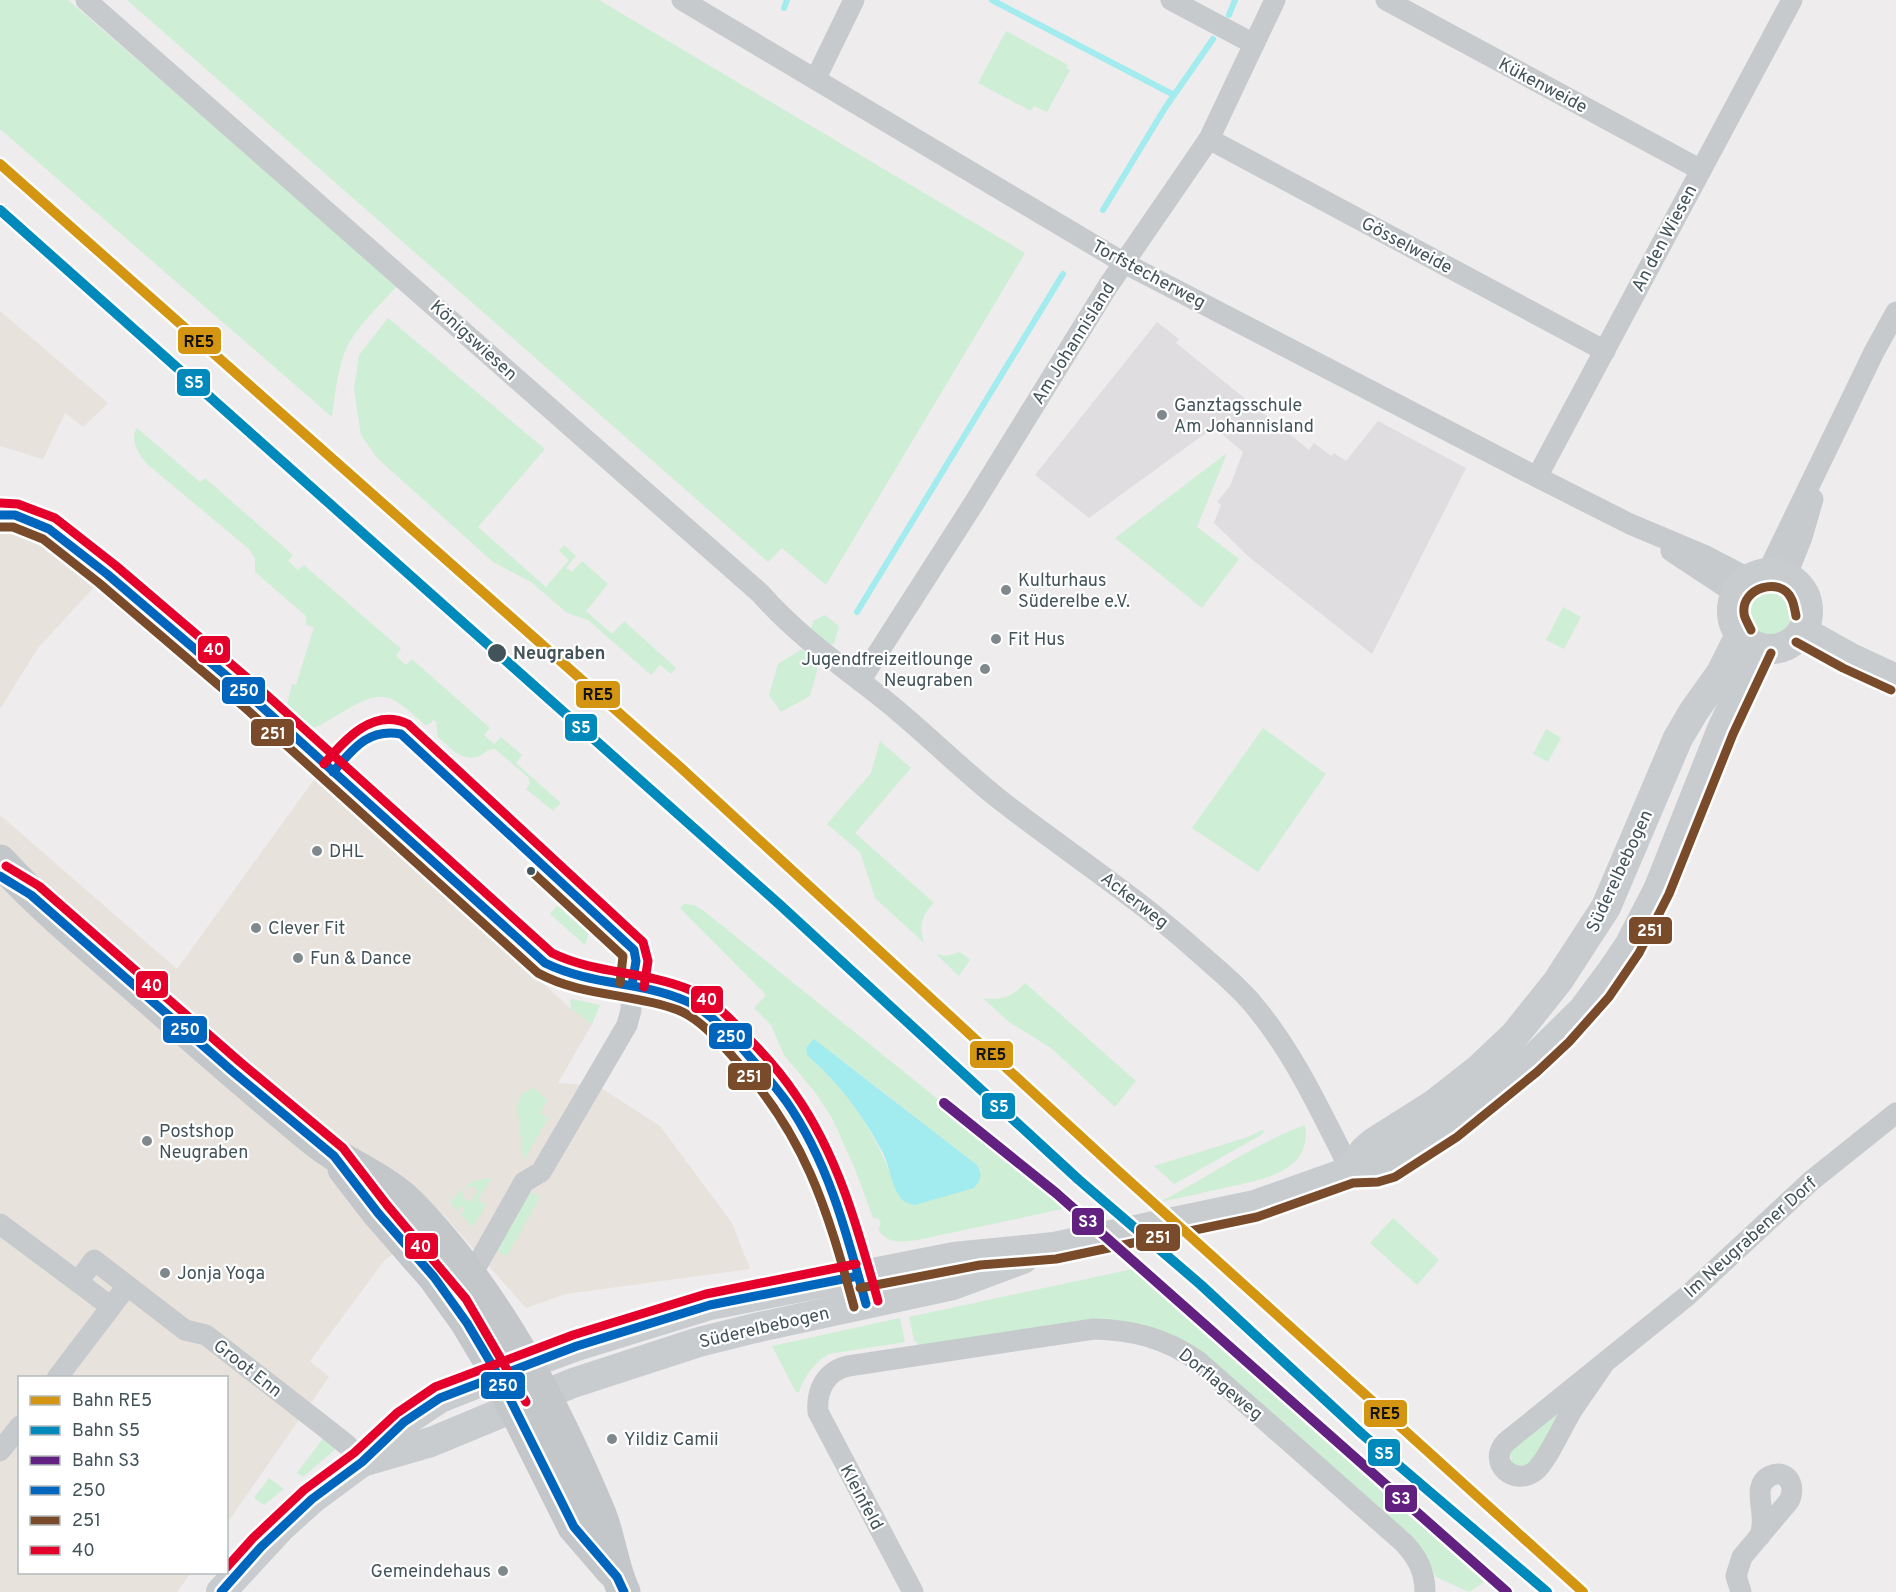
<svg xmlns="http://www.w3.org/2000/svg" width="1896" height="1592" viewBox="0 0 1896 1592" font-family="Overpass,sans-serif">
  <rect width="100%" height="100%" fill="#eeeced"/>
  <g fill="#e8e2dc">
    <polygon points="0,311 108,403 83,427 65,413 43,459 0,446"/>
    <polygon points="0,515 26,520 107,573 38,648 0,709"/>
    <polygon points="318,774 365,814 369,826 459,906 571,1009 592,1024 558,1083 598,1086 660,1126 732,1223 750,1269 566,1294 526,1308 443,1214 384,1261 310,1361 329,1377 227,1523 226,1378 20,1378 20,1572 191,1573 177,1592 0,1592 0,815 177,969"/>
  </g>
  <polygon fill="#dfdddf" points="1157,322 1179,339 1176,343 1309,450 1314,443 1331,456 1334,453 1346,461 1378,421 1466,468 1372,654 1249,557 1214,523 1221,505 1217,502 1230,486 1243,452 1214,427 1089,518 1035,475"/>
  <g fill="#cfeed6" fill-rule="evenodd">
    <path d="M0,0H68L398,285C381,304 362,321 349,343C338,363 335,395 332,417L0,129Z"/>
    <polygon points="127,0 599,0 1025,253 826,585 782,548 768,562"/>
    <polygon points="1006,31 1068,65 1066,68 1070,70 1047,112 1034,106 1031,111 978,83"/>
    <polygon points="388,318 545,449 478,527 546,587 569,560 559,551 564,545 576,556 566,568 572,572 582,561 608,584 586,611 612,634 624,621 676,668 671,674 660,665 651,675 588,620 567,613 531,582 493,562 377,458 361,435 354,389 359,355"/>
    <path d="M137,428L200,482L205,478L293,555L288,561L298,570L304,565L401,649L396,656L406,665L412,659L490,728L484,735L494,744L501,737L522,755L516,763L561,803L553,811L526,789L530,784L529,778L495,749C486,749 486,753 479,756C462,763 449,746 438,737L436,721L433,720L430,724L425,725C388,691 383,688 339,714C331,719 322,725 313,728L287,706L292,684L296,685L314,627L306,625V616L255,572V559L249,549L147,464C139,454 129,440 137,428Z"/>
    <polygon points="1227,453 1197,527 1239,559 1202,608 1115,538"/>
    <circle cx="1769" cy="613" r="23"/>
    <polygon points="1563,607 1581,617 1564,649 1546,640"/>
    <polygon points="825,615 839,626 834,644 824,645 810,634 813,621"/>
    <polygon points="802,649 819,664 810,696 781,712 769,695 778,664"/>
    <polygon points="1263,728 1326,774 1258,872 1192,828"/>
    <polygon points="1546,729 1561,738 1548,762 1533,754"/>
    <path d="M880,741L911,768L855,833L934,903C921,916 919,927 924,943L875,898L860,852L827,824L871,773Z"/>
    <path d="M561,893C582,911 596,915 585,945L550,914L562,900L558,896Z"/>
    <path d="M684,904L694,905L704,911L1072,1207L918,1240C901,1242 888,1245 878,1229L881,1224L879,1219L873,1218L855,1169L832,1118L815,1092L784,1055L771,1025L754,1008L766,995L680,908ZM807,1055L843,1061L977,1165L981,1171L900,1197C878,1139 855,1097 807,1055Z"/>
    <polygon points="960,952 970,960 959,976 936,954 947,956"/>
    <path d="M1025,983L1136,1081L1115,1107L1051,1048L1009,1022L983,998C1000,1001 1013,997 1025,983Z"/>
    <polygon points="572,999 600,1005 592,1024 571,1009 570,1001"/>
    <polygon points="532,1088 539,1092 547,1101 540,1113 548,1118 526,1157 523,1158 517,1104 523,1093"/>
    <path d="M1305,1125C1313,1174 1258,1180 1223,1188C1202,1193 1181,1198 1159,1202C1208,1178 1253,1144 1305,1125Z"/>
    <polygon points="1262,1130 1265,1131 1261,1135 1174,1184 1154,1166 1248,1137"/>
    <polygon points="488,1178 491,1179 478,1200 486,1205 473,1227 461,1215 465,1208 461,1206 457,1211 450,1202 461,1190 464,1193 462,1197 470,1202 478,1191 470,1185 467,1189 465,1187 473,1181"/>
    <polygon points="527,1190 540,1197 507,1256 493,1249"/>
    <polygon points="1393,1218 1439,1260 1417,1285 1370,1243"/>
    <polygon points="1142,1267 1490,1578 1469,1592 1436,1577 1422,1549 1157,1329 920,1346 914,1340 909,1317"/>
    <path d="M900,1318L905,1342L829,1354C814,1363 805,1375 799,1392H796L772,1346Z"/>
    <polygon points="1564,1403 1538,1456 1521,1469 1512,1463 1510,1451"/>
    <polygon points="324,1437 338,1447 303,1477 297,1473"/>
    <polygon points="269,1478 284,1489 264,1505 254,1498"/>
  </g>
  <path fill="#a2ebee" d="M814,1039L977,1165C983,1174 981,1180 974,1188L915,1205C909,1204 903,1202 900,1197C891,1185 890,1167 883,1153C863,1115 839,1083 807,1055L806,1048Z"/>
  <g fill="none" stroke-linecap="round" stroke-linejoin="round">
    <g stroke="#a2ebee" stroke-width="6">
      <polyline points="992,0 1174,95"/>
      <polyline points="784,8 787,0"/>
      <polyline points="1229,15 1235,0"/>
      <polyline points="1103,210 1165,108 1213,39"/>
      <polyline points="857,612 1063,274"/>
    </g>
    <g stroke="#c6cacc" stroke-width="21">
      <path d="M86,0L760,593C794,632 836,662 877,694C921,728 960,769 1004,803C1069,853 1138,898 1199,953C1217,969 1236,984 1252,1003C1294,1052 1321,1113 1351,1171"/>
      <polyline points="682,0 1124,263 1537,477 1630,524 1706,556 1750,579"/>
      <polyline points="1171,0 1254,44"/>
      <polyline points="1386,0 1701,170"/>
      <polyline points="816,78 854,0"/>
      <polyline points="1209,139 1605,351"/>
      <polyline points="1537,477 1792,0"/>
      <path d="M0,515H15L49,529L107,574L251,697L545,963C588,988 640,980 685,1000C705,1009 720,1026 735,1040C810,1115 835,1190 862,1290"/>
      <polyline points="1671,551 1736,594"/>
      <polyline points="1767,573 1874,352 1896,312"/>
      <polyline points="1786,577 1802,537 1813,499"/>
      <polyline points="860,681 974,503 1108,286 1209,139 1275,0"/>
      <polyline points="0,1224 78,1282 94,1260 185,1330 206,1335 327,1429 347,1445 362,1462"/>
      <polyline points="471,1276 524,1182 541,1172 627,1025 631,1010 632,985"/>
      <polyline points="78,1282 111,1307"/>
      <path d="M1605,1362C1594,1379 1582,1395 1571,1412C1562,1427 1547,1461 1535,1471C1515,1487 1486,1463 1506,1442L1687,1296L1811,1181L1896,1113"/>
      <polyline points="57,1378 127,1286"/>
      <polyline points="0,1451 20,1426"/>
      <path d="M913,1592L818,1412C816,1390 826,1371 848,1366L1094,1329C1133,1330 1165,1338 1198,1361L1404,1543C1418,1558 1425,1572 1425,1592"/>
      <path d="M1741,1592L1736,1576L1742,1557L1789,1501C1797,1486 1787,1468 1770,1476C1754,1484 1762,1503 1762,1516C1763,1523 1762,1529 1760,1536"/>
    </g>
    <g stroke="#c8ccce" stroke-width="30">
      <circle cx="1770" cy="611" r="38"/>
      <polyline points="1802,631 1849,657 1896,679"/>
      <polyline points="1351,1171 1364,1151 1373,1143 1433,1105 1479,1069 1514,1036 1558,981 1606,907 1678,738 1694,711 1721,673 1740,635"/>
      <polyline points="365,1461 431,1442 573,1383 699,1342 755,1328 953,1285 1023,1259"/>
      <polyline points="221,1592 281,1527 312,1499 362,1462 404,1422 440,1398 498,1375 577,1346 710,1305 954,1257 1054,1247 1255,1205 1351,1171 1377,1170 1390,1166 1451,1127 1529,1063 1583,1010 1612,971 1629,946 1658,890 1722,729 1760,648"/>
    </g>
    <g stroke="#c3c7ca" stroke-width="33">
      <path d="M0,861C41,906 88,945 134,985C194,1038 255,1092 318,1143C342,1162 372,1173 397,1193C406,1200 414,1208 422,1217C500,1301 555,1407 599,1512C610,1538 612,1567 624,1592"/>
      <polyline points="344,1169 378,1213 434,1277 467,1323 498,1375 574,1527 612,1571"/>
    </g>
    <defs>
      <g id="bus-1">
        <path d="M0,515H15L49,529L107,574L251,697L545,963C592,986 641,981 686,1001C708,1011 725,1030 742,1048C757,1065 772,1082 786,1101C828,1161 847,1234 866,1304"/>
        <path d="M333,772C353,749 368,728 401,734L634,950L636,961L632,985"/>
        <polyline points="0,876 31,895 232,1071 334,1156 378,1213 434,1277 467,1323 498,1375 574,1527 617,1577 624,1592"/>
        <polyline points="221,1592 261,1547 312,1499 362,1462 404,1422 440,1398 577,1346 710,1305 858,1276"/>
      </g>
      <g id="bus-2">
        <path d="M0,527H13L43,539L99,583L243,706L538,973C582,997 632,993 678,1010C700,1019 717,1039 733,1057C805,1134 827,1208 854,1307"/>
        <path d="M1751,630C1749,625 1744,618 1744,613C1741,588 1780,576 1791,598C1794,603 1795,611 1796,616"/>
        <polyline points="1796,642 1843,668 1891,690"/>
        <polyline points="531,871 623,956 620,983"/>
        <polyline points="860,1288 980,1265 1056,1259 1257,1217 1353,1183 1378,1182 1395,1177 1457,1137 1537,1072 1569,1042 1609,997 1639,953 1669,894 1733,734 1771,653"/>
      </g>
      <g id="bus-3">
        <path d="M0,503L18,504L55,518L115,565L259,688L552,953C595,974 644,971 688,989C712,999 731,1019 748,1038C765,1055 781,1073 795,1094C838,1155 858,1229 878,1301"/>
        <path d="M324,764C345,740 373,707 408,724L643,942L648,961L644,987"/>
        <polyline points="6,866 39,886 240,1062 343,1148 387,1205 466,1299 526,1402"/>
        <polyline points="226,1568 253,1538 304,1490 354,1453 397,1413 435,1387 573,1335 706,1294 856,1264"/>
      </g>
    </defs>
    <use href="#bus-1" stroke="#fff" stroke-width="14"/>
    <use href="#bus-2" stroke="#fff" stroke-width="14"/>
    <use href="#bus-3" stroke="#fff" stroke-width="14"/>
    <use href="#bus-1" stroke="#0065bd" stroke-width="9"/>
    <use href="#bus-2" stroke="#7a4b2a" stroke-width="9"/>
    <use href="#bus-3" stroke="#e4002b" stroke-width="9"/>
    <defs>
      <polyline id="rail-1" points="0,164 680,767 1117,1170 1583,1592"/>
      <polyline id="rail-2" points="0,210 779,904 1079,1180 1201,1285 1362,1434 1547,1592"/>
      <polyline id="rail-3" points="944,1103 1056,1193 1507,1592"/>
    </defs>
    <use href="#rail-1" stroke="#fff" stroke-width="15"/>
    <use href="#rail-2" stroke="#fff" stroke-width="15"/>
    <use href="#rail-3" stroke="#fff" stroke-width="15"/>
    <use href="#rail-1" stroke="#d39512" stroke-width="10"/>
    <use href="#rail-2" stroke="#0089bb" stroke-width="10"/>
    <use href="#rail-3" stroke="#622181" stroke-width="10"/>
  </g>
  <g fill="#7f898d" stroke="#fff" stroke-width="2">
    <circle cx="1162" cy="415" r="6"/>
    <circle cx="1006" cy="590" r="6"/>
    <circle cx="996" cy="639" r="6"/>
    <circle cx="985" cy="669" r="6"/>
    <circle cx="317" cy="851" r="6"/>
    <circle cx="256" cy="928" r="6"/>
    <circle cx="298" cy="958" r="6"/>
    <circle cx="147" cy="1141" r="6"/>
    <circle cx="165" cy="1273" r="6"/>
    <circle cx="612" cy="1439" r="6"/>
    <circle cx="503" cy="1571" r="6"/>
  </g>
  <g fill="#43535a" stroke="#fff" stroke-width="2">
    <circle cx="497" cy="653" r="10"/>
    <circle cx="531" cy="871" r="5"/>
  </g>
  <g text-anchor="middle" stroke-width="4.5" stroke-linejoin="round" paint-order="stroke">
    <g font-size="18" fill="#43535a" stroke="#fff">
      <text transform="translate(1543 85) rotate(28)" y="6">Kükenweide</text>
      <text transform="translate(1664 238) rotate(-62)" y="6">An den Wiesen</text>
      <text transform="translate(1407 245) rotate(28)" y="6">Gösselweide</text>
      <text transform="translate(1149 274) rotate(28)" y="6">Torfstecherweg</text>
      <text transform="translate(474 340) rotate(42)" y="6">Königswiesen</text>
      <text transform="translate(1073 343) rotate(-58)" y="6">Am Johannisland</text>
      <text transform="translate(1619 871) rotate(-65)" y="6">Süderelbebogen</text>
      <text transform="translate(1135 900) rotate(38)" y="6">Ackerweg</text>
      <text transform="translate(1750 1237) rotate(-42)" y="6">Im Neugrabener Dorf</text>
      <text transform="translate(764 1327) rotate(-13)" y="6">Süderelbebogen</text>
      <text transform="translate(248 1368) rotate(38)" y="6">Groot Enn</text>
      <text transform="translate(1221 1384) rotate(39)" y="6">Dorflageweg</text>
      <text transform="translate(862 1497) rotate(62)" y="6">Kleinfeld</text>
    </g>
    <g font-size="18" fill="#43535a" stroke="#fff" text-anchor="start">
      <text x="1174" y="411">Ganztagsschule<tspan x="1174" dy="21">Am Johannisland</tspan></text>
      <text x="1018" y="586">Kulturhaus<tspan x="1018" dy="21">Süderelbe e.V.</tspan></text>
      <text x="1008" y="645">Fit Hus</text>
      <text x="973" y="665" text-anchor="end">Jugendfreizeitlounge<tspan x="973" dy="21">Neugraben</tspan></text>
      <text x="329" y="857">DHL</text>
      <text x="268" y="934">Clever Fit</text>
      <text x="310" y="964">Fun &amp; Dance</text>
      <text x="159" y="1137">Postshop<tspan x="159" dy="21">Neugraben</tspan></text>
      <text x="177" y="1279">Jonja Yoga</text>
      <text x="624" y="1445">Yildiz Camii</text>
      <text x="491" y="1577" text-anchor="end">Gemeindehaus</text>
    </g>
    <g font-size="18" font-weight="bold" fill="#43535a" stroke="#fff" text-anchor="start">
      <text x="513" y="659">Neugraben</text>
    </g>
  </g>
  <g stroke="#fff" stroke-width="2">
    <rect x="177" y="326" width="45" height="29" rx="6" fill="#d39512"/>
    <rect x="176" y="368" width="35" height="29" rx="6" fill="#0089bb"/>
    <rect x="197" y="635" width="34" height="29" rx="6" fill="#e4002b"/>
    <rect x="221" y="676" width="45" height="29" rx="6" fill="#0065bd"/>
    <rect x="575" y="680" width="46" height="29" rx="6" fill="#d39512"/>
    <rect x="564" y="713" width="34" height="29" rx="6" fill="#0089bb"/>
    <rect x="250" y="718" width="45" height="29" rx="6" fill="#7a4b2a"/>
    <rect x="1628" y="916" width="45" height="29" rx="6" fill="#7a4b2a"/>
    <rect x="135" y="970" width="34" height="29" rx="6" fill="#e4002b"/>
    <rect x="690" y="985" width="34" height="29" rx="6" fill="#e4002b"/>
    <rect x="162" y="1015" width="46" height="29" rx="6" fill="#0065bd"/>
    <rect x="708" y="1022" width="45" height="28" rx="6" fill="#0065bd"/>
    <rect x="969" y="1040" width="45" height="29" rx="6" fill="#d39512"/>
    <rect x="727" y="1062" width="45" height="29" rx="6" fill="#7a4b2a"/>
    <rect x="981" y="1092" width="35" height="28" rx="6" fill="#0089bb"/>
    <rect x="1071" y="1207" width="34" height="29" rx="6" fill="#622181"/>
    <rect x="1135" y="1223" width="46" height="29" rx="6" fill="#7a4b2a"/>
    <rect x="404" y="1232" width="35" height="28" rx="6" fill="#e4002b"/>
    <rect x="480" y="1371" width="46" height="29" rx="6" fill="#0065bd"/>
    <rect x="1363" y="1399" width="45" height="29" rx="6" fill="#d39512"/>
    <rect x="1367" y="1438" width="34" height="29" rx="6" fill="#0089bb"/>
    <rect x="1384" y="1484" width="34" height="29" rx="6" fill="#622181"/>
  </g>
  <g font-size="16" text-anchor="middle" font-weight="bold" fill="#fff">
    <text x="194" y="388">S5</text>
    <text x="214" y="655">40</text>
    <text x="244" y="696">250</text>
    <text x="581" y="733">S5</text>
    <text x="273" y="739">251</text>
    <text x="1650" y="936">251</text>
    <text x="152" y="991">40</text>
    <text x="707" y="1005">40</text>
    <text x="185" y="1035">250</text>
    <text x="731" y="1042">250</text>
    <text x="749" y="1082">251</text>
    <text x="999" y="1112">S5</text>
    <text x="1088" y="1227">S3</text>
    <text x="1158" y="1243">251</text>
    <text x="421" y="1252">40</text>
    <text x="503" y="1391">250</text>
    <text x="1384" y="1459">S5</text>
    <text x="1401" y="1504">S3</text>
  </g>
  <g font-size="16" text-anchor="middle" font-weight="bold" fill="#111">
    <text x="199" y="347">RE5</text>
    <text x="598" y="700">RE5</text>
    <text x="991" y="1060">RE5</text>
    <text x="1385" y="1419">RE5</text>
  </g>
  <rect x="18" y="1376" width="210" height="198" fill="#ffffff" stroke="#b4babd" stroke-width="1.5"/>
  <rect x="30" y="1396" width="30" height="9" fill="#d39512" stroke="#b4babd" stroke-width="1.5"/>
  <text x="72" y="1406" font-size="18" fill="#43535a">Bahn RE5</text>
  <rect x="30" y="1426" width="30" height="9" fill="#0089bb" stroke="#b4babd" stroke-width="1.5"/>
  <text x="72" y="1436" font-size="18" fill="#43535a">Bahn S5</text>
  <rect x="30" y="1456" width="30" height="9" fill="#622181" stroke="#b4babd" stroke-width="1.5"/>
  <text x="72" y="1466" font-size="18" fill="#43535a">Bahn S3</text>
  <rect x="30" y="1486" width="30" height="9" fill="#0065bd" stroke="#b4babd" stroke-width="1.5"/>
  <text x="72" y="1496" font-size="18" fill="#43535a">250</text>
  <rect x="30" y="1516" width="30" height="9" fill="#7a4b2a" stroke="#b4babd" stroke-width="1.5"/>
  <text x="72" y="1526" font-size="18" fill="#43535a">251</text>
  <rect x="30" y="1546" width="30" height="9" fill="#e4002b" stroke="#b4babd" stroke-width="1.5"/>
  <text x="72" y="1556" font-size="18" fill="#43535a">40</text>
</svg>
